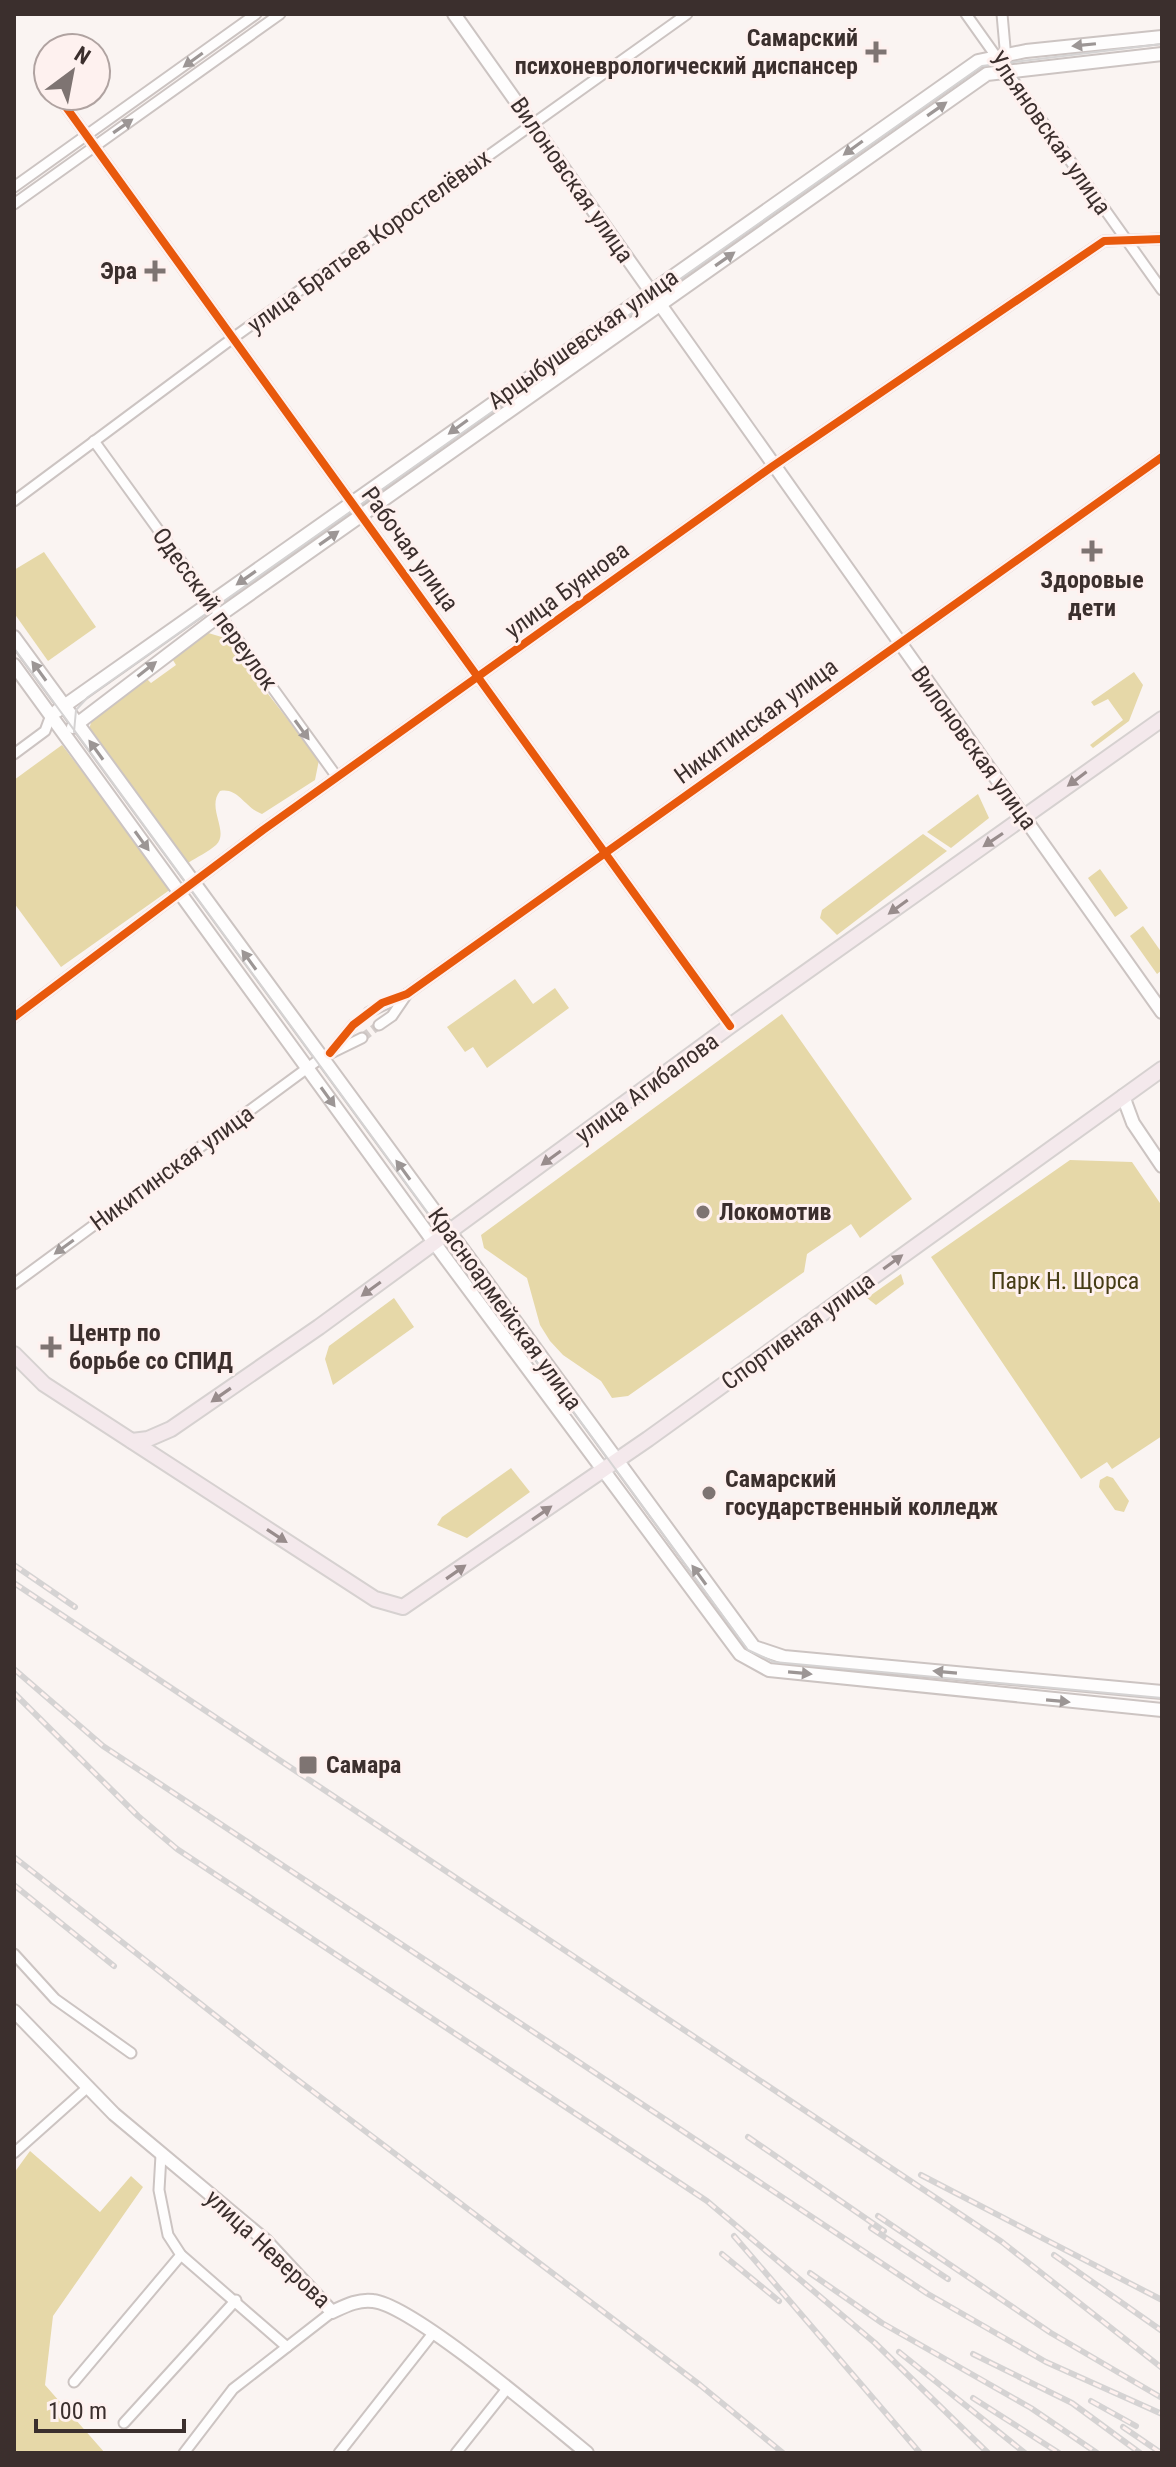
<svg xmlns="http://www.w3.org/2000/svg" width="1176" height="2467" viewBox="0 0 1176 2467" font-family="'Roboto Condensed',sans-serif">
  <rect width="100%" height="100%" fill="#faf4f2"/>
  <g fill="#e6d8a8">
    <polygon points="44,552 96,627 48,661 14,613 14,570"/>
    <path d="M205,632L225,638L319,760L315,780L262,814C245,808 238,787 220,791C206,808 230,832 216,845C208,852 197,857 188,863L89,729L94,714L145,677L151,683L176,665L171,657Z"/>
    <polygon points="1134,672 1143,685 1129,721 1093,748 1090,745 1123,720 1108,699 1094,706 1091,702"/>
    <polygon points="62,745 171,889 61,967 14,903 14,780"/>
    <polygon points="978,794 989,818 951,848 927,832"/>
    <polygon points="923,834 947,851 837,935 820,918 822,910"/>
    <polygon points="1100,869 1128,908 1115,917 1088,878"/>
    <polygon points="1143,926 1162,953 1162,970 1157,974 1130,936"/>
    <polygon points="515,979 533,1004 555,988 569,1008 487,1068 473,1047 465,1052 447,1027"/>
    <polygon points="782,1014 912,1199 860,1238 851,1224 807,1254 804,1272 628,1396 612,1398 601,1381 563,1355 550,1341 540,1325 527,1278 484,1248 481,1235"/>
    <polygon points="1070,1160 1132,1162 1162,1206 1162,1436 1112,1469 1107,1462 1081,1479 931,1257"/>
    <polygon points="901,1274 904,1284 876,1305 867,1298"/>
    <polygon points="394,1298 414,1327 333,1385 325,1359 329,1346"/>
    <polygon points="511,1468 530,1492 467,1538 437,1525 442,1517"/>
    <polygon points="1107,1476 1113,1478 1129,1501 1124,1512 1115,1510 1099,1487 1100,1480"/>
    <polygon points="30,2151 100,2212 131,2176 143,2187 53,2316 45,2385 105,2453 14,2453 14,2173"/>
  </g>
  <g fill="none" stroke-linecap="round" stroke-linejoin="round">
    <g stroke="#d4cdcb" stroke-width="9" stroke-dasharray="9 4.5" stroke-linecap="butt">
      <polyline points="353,1025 369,1012"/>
      <polyline points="362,1038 379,1025"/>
    </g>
    <defs>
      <g id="street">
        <polyline points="966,14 1162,290"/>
        <polyline points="1002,14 1006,59"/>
        <polyline points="58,96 730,1026"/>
        <polyline points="14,187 256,14"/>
        <polyline points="14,204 280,14"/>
        <polyline points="94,441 337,777"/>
        <polyline points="14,501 233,338 687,14"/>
        <polyline points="14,754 45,731 51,715"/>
        <polyline points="369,1012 407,994 504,925 1162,457"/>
        <polyline points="14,1017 263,830 773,466 1104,241 1162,239"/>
        <polyline points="379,1025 392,1016 407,994"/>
        <polyline points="332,1051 353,1025"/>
        <polyline points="14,1284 321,1058 362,1038"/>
        <polyline points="14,1954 55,1999 131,2053"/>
        <polyline points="14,2153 88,2087"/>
        <polyline points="161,2155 159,2190 168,2235 181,2255 287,2347"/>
        <polyline points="74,2382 181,2255"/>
        <polyline points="124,2423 236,2300"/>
        <polyline points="184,2453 233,2389 332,2312"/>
        <polyline points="339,2453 434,2332"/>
        <polyline points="456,2453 506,2390"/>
      </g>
      <g id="secondary">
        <polyline points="454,14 1162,1012"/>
        <polyline points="14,637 754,1647 784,1657 1162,1692"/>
        <polyline points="14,665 444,1256 740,1654 769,1670 1162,1710"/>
        <polyline points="57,711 978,61 1026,51 1162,37"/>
        <polyline points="73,727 220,615 987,74 1162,54"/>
        <polyline points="1123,1096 1133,1123 1162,1166"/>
        <path d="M14,2011L114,2114L266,2241L332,2312C345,2306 358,2299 373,2301C413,2305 549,2422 587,2453"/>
      </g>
      <g id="primary">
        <polyline points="14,1354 44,1384 375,1599 403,1607 648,1439 1162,1069"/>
        <polyline points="132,1441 148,1439 171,1429 319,1327 730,1026 1162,719"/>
      </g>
    </defs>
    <use href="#street" stroke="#ccc4c2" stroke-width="13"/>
    <use href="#secondary" stroke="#ccc4c2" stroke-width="16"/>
    <use href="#primary" stroke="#d6d1d0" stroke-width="18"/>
    <use href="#street" stroke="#fefdfd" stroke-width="9"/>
    <use href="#secondary" stroke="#fefdfd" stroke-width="12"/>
    <use href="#primary" stroke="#f4e9ec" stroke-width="14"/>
    <g stroke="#d5d3d3" stroke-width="2">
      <polyline points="14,648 748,1650 774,1662 1162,1698"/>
      <polyline points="74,732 76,710 88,697 982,66 1162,44"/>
    </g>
    <defs>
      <g id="rail">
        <polyline points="14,1565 75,1607"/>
        <polyline points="14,1583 1002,2242 1162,2368"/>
        <polyline points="14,1669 103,1746 928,2294 1046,2362 1162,2414"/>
        <polyline points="14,1693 138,1816 177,1849 707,2201 875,2343 988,2453"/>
        <polyline points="14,1857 286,2071 700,2385 783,2453"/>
        <polyline points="14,1885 114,1966"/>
        <polyline points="748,2137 884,2231"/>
        <polyline points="921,2175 1162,2300"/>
        <polyline points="878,2216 1051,2333 1162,2398"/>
        <polyline points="871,2228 948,2279"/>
        <polyline points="734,2236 920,2453"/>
        <polyline points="722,2254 779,2301"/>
        <polyline points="1054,2255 1162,2331"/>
        <polyline points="810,2273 882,2323 1031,2408 1097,2453"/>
        <polyline points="899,2352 1025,2453"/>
        <polyline points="973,2354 1072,2403 1140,2453"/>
        <polyline points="973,2398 1059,2453"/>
        <polyline points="1091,2401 1136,2426"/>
        <polyline points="1123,2427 1161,2453"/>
      </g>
    </defs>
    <use href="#rail" stroke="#d5d3d3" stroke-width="6"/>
    <use href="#rail" stroke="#fef1ef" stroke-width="3" stroke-dasharray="9" stroke-linecap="butt"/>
    <defs>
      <g id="cycleway">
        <polyline points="58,96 730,1026"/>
        <polyline points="14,1017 263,830 773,466 1104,241 1162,239"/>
        <polyline points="330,1053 353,1025 382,1003 407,994 504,925 1162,457"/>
      </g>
    </defs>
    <use href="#cycleway" stroke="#fef1ef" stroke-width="13"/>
    <use href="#cycleway" stroke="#e8590c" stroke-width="8"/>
  </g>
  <defs><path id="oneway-solid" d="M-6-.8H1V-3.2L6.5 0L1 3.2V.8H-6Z" transform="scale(2)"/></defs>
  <g fill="#9c9695">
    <use href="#oneway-solid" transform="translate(1084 45) rotate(174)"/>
    <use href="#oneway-solid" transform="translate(193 60) rotate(144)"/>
    <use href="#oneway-solid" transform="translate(937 109) rotate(-35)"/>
    <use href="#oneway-solid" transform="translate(123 126) rotate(-35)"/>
    <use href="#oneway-solid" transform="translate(853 148) rotate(144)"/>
    <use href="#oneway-solid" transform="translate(725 259) rotate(-35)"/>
    <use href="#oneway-solid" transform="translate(458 427) rotate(144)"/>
    <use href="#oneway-solid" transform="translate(329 538) rotate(-35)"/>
    <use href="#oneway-solid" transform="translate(246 578) rotate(145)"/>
    <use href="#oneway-solid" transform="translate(147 669) rotate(-38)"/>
    <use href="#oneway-solid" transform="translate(39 671) rotate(-126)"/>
    <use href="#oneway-solid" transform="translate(302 730) rotate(54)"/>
    <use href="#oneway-solid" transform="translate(96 750) rotate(-126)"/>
    <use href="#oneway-solid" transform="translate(142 841) rotate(54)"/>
    <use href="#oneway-solid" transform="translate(249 960) rotate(-126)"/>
    <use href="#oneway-solid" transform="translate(328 1097) rotate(54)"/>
    <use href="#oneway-solid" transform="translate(403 1170) rotate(-126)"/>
    <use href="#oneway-solid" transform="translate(64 1247) rotate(144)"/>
    <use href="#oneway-solid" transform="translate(699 1575) rotate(-126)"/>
    <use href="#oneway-solid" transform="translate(945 1672) rotate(-175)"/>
    <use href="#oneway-solid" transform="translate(800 1673) rotate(5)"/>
    <use href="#oneway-solid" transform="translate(1058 1701) rotate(5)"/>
  </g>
  <g fill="#988c8c">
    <use href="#oneway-solid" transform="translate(1077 779) rotate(143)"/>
    <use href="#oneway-solid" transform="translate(993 840) rotate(146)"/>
    <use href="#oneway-solid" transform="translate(898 907) rotate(144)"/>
    <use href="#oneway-solid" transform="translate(551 1158) rotate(144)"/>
    <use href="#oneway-solid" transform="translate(893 1262) rotate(-36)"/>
    <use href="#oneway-solid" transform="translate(371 1289) rotate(144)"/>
    <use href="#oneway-solid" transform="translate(221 1395) rotate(145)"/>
    <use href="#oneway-solid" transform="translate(542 1513) rotate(-35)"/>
    <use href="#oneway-solid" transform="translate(277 1536) rotate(33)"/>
    <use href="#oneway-solid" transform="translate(456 1572) rotate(-35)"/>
  </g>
  <g fill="#7e7472" stroke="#fef1ef" stroke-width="3">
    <path d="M872 40h8v8h8v8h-8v8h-8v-8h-8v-8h8z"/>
    <path d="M151 259h8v8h8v8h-8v8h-8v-8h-8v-8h8z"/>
    <path d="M1088 539h8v8h8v8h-8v8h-8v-8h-8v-8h8z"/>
    <circle cx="703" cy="1212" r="8"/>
    <path d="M47 1335h8v8h8v8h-8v8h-8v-8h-8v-8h8z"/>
    <circle cx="709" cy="1493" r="8"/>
    <rect x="298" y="1755" width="20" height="20" rx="4"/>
  </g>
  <g text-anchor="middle" stroke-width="6" stroke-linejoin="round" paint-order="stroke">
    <g font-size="24" font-weight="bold" fill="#3b2f2d" stroke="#fef1ef" text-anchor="start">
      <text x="858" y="46" text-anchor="end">Самарский<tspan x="858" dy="28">психоневрологический диспансер</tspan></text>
      <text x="137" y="279" text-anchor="end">Эра</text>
      <text x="1092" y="588" text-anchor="middle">Здоровые<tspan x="1092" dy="28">дети</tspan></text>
      <text x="719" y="1220">Локомотив</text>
      <text x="69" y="1341">Центр по<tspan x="69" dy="28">борьбе со СПИД</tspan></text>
      <text x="725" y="1487">Самарский<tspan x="725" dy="28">государственный колледж</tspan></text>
      <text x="326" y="1773">Самара</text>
    </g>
    <g font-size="24" fill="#3b2f2d" stroke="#fef1ef">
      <text transform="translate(1050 133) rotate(55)" y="8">Ульяновская улица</text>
      <text transform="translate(572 180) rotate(55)" y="8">Вилоновская улица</text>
      <text transform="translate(369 241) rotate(-36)" y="8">улица Братьев Коростелёвых</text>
      <text transform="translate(583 339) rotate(-35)" y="8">Арцыбушевская улица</text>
      <text transform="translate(410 549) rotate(54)" y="8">Рабочая улица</text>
      <text transform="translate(567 590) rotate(-36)" y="8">улица Буянова</text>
      <text transform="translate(215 609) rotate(54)" y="8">Одесский переулок</text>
      <text transform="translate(756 721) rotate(-36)" y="8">Никитинская улица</text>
      <text transform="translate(974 748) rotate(54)" y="8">Вилоновская улица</text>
      <text transform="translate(647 1088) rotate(-36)" y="8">улица Агибалова</text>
      <text transform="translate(172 1168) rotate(-36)" y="8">Никитинская улица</text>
      <text transform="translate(505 1309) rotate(54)" y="8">Красноармейская улица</text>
      <text transform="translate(798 1331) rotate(-36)" y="8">Спортивная улица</text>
      <text transform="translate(268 2249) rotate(43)" y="8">улица Неверова</text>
    </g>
    <g font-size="24" fill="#463d15" stroke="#fef1ef">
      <text x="1065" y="1289">Парк Н. Щорса</text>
    </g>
  </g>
  <rect width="1176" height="2467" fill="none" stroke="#3b2f2d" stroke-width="32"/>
  <g transform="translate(72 72) rotate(32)"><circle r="38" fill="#fef1ef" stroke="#b0a3a1" stroke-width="2"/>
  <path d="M0-6L14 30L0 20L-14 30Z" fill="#7e7472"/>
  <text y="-12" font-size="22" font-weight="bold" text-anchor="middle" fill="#3b2f2d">N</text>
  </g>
  <path d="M36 2419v12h148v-12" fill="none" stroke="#3b2f2d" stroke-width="4"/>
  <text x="48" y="2419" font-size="24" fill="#3b2f2d" stroke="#fef1ef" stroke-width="6" paint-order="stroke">100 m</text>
</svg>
